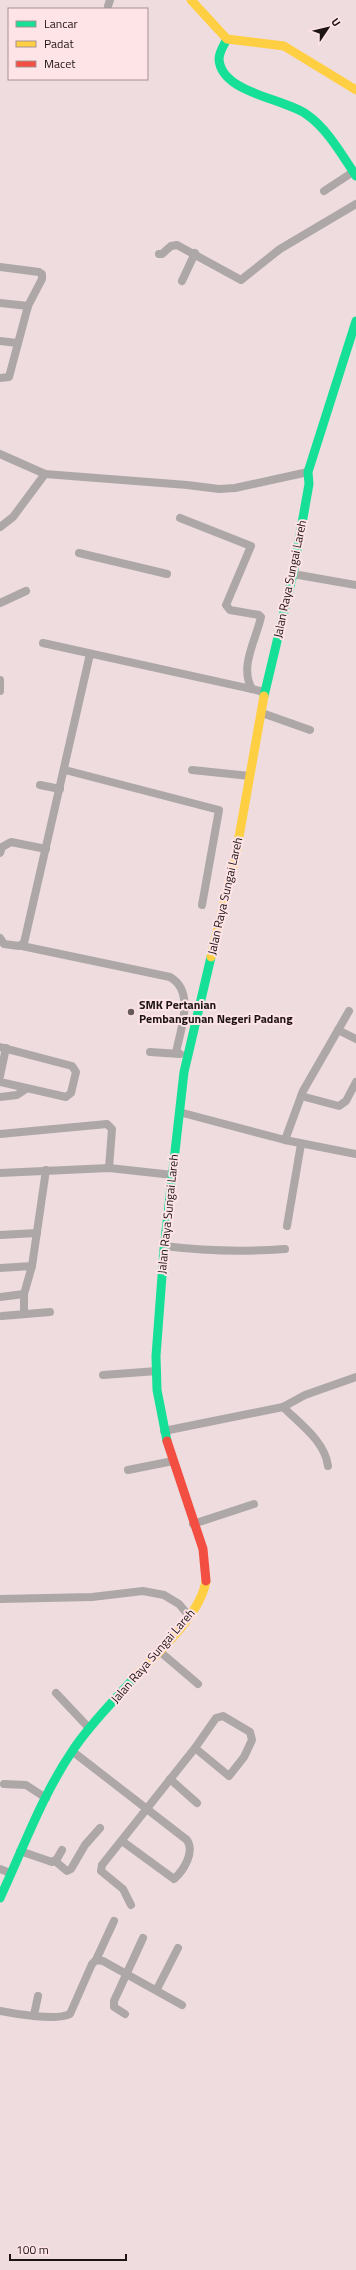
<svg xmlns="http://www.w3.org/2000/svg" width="356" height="2270" viewBox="0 0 356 2270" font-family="'Titillium Web',sans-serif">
  <rect width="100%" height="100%" fill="#eedcdf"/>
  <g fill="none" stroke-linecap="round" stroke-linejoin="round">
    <g stroke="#ada7a8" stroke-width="8">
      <polyline points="108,6 110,0"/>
      <polyline points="324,191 353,172"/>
      <polyline points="159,254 162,254 171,246 177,245 241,280 280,249 356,204"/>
      <polyline points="0,267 39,272 42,274 42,279 28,306 9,377 0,378"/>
      <polyline points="182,281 195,253"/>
      <polyline points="0,303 28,306"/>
      <polyline points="0,341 17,343"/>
      <polyline points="0,454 45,474 187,485 219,489 235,488 308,472"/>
      <path d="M180,518L251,546L226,605L230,610L259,615L261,617C256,640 239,667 252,689"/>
      <polyline points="0,527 13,517 45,474"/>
      <polyline points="79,553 167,574"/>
      <polyline points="293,574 356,585"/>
      <polyline points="0,603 26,591"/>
      <polyline points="43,643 265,692"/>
      <polyline points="0,680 0,691"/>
      <polyline points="262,713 310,730"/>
      <polyline points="65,770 219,810 202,905"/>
      <polyline points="192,770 250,776"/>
      <polyline points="40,785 60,789"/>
      <polyline points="0,853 2,847 11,842 46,849"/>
      <polyline points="0,938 4,944 19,946 24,943 90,654"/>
      <path d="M22,946L170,977C196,992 180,1030 176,1053"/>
      <polyline points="338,1030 356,1039"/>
      <polyline points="0,1047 72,1066 76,1072 71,1093 66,1097 0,1082"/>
      <polyline points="150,1052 180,1054"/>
      <polyline points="0,1076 6,1048"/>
      <polyline points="301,1096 339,1106 346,1101 356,1082"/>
      <polyline points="0,1097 17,1095 26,1089"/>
      <polyline points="179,1112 285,1140 356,1154"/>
      <polyline points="0,1134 107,1124 112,1129 109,1168"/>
      <polyline points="285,1140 303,1091 349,1011"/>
      <polyline points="0,1173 109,1168 173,1175"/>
      <polyline points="287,1226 301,1144"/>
      <polyline points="0,1235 37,1233"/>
      <path d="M164,1246C205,1251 244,1252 285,1249"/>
      <polyline points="0,1268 32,1266"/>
      <polyline points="0,1297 24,1294"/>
      <polyline points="24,1314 24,1294 32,1266 46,1170"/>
      <polyline points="2,1316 50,1312"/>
      <polyline points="103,1375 157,1371"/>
      <path d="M283,1407C299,1423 325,1441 328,1466"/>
      <polyline points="164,1431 283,1407 305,1395 356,1377"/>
      <polyline points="128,1470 173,1461"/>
      <polyline points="193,1524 254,1504"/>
      <polyline points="0,1599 92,1597 143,1591 164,1595 179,1604 189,1616"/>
      <polyline points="158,1650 198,1684"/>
      <polyline points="56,1693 89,1728"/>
      <path d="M72,1751L187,1840C195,1852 184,1870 174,1879L122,1841"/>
      <polyline points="170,1779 197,1803"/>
      <polyline points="4,1784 26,1785 46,1798"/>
      <polyline points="20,1851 52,1862 57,1859 62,1850"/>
      <polyline points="55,1861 67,1871 71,1869 85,1845 100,1828"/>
      <polyline points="0,1869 10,1873"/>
      <polyline points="131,1905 123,1889 101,1871 102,1865 195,1748 216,1718 223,1716 250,1732 252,1740 244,1757 229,1776 195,1748"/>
      <polyline points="96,1960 114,1921"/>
      <polyline points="157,1989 178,1948"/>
      <path d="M0,2011C15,2014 57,2021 70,2014L92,1964L96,1960L103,1961L182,2005"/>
      <polyline points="125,2014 114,2007 114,2001 143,1938"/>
      <polyline points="34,2015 38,1996"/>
    </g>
    <g stroke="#16e098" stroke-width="9">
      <path d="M227,39C224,45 219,52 219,59C221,93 283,98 306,114C327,128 342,155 356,176"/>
      <polyline points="264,696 293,574 309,484 308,472 356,321"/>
      <polyline points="167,1441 157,1390 156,1356 164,1249 184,1072 211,957"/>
      <path d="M0,1898C23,1849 42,1795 73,1750C90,1724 113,1702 134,1678"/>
    </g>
    <g stroke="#ffcf43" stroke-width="9">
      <polyline points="191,0 227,39 284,46 356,90"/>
      <polyline points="211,957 236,854 264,696"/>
      <path d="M134,1678C157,1653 200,1616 206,1581"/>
    </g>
    <polyline stroke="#f24e42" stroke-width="9" points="167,1441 203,1549 206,1581"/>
  </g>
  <circle fill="#675a5c" stroke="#fee4e7" stroke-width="1.5" cx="131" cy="1012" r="4"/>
  <g text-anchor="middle" stroke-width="4" stroke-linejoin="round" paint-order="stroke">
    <g font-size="12" fill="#1f1415" stroke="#fee4e7">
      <text transform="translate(290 579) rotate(-78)" y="4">Jalan Raya Sungai Lareh</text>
      <text transform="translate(225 896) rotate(-77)" y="4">Jalan Raya Sungai Lareh</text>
      <text transform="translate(168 1214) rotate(-84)" y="4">Jalan Raya Sungai Lareh</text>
      <text transform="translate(153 1656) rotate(-49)" y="4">Jalan Raya Sungai Lareh</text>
    </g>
    <g font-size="12" font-weight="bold" fill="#1f1415" stroke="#fee4e7" text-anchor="start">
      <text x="139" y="1009">SMK Pertanian<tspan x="139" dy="14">Pembangunan Negeri Padang</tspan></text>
    </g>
  </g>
  <rect x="8" y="8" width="140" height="72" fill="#fee4e7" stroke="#a59193"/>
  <rect x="16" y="21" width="20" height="6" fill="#16e098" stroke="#a59193"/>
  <text x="44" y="28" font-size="12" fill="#1f1415">Lancar</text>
  <rect x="16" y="41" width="20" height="6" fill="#ffcf43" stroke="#a59193"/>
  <text x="44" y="48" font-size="12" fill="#1f1415">Padat</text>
  <rect x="16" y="61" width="20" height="6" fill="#f24e42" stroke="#a59193"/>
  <text x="44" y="68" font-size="12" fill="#1f1415">Macet</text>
  <g transform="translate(328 28) rotate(55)" stroke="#fee4e7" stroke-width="3" paint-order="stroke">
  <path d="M0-3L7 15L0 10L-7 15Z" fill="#1f1415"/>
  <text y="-6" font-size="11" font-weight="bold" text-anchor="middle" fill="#1f1415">U</text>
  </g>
  <path d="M10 2254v6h116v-6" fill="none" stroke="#1f1415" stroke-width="2"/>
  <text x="16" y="2254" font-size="12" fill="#1f1415" stroke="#fee4e7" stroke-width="3" paint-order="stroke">100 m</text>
</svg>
